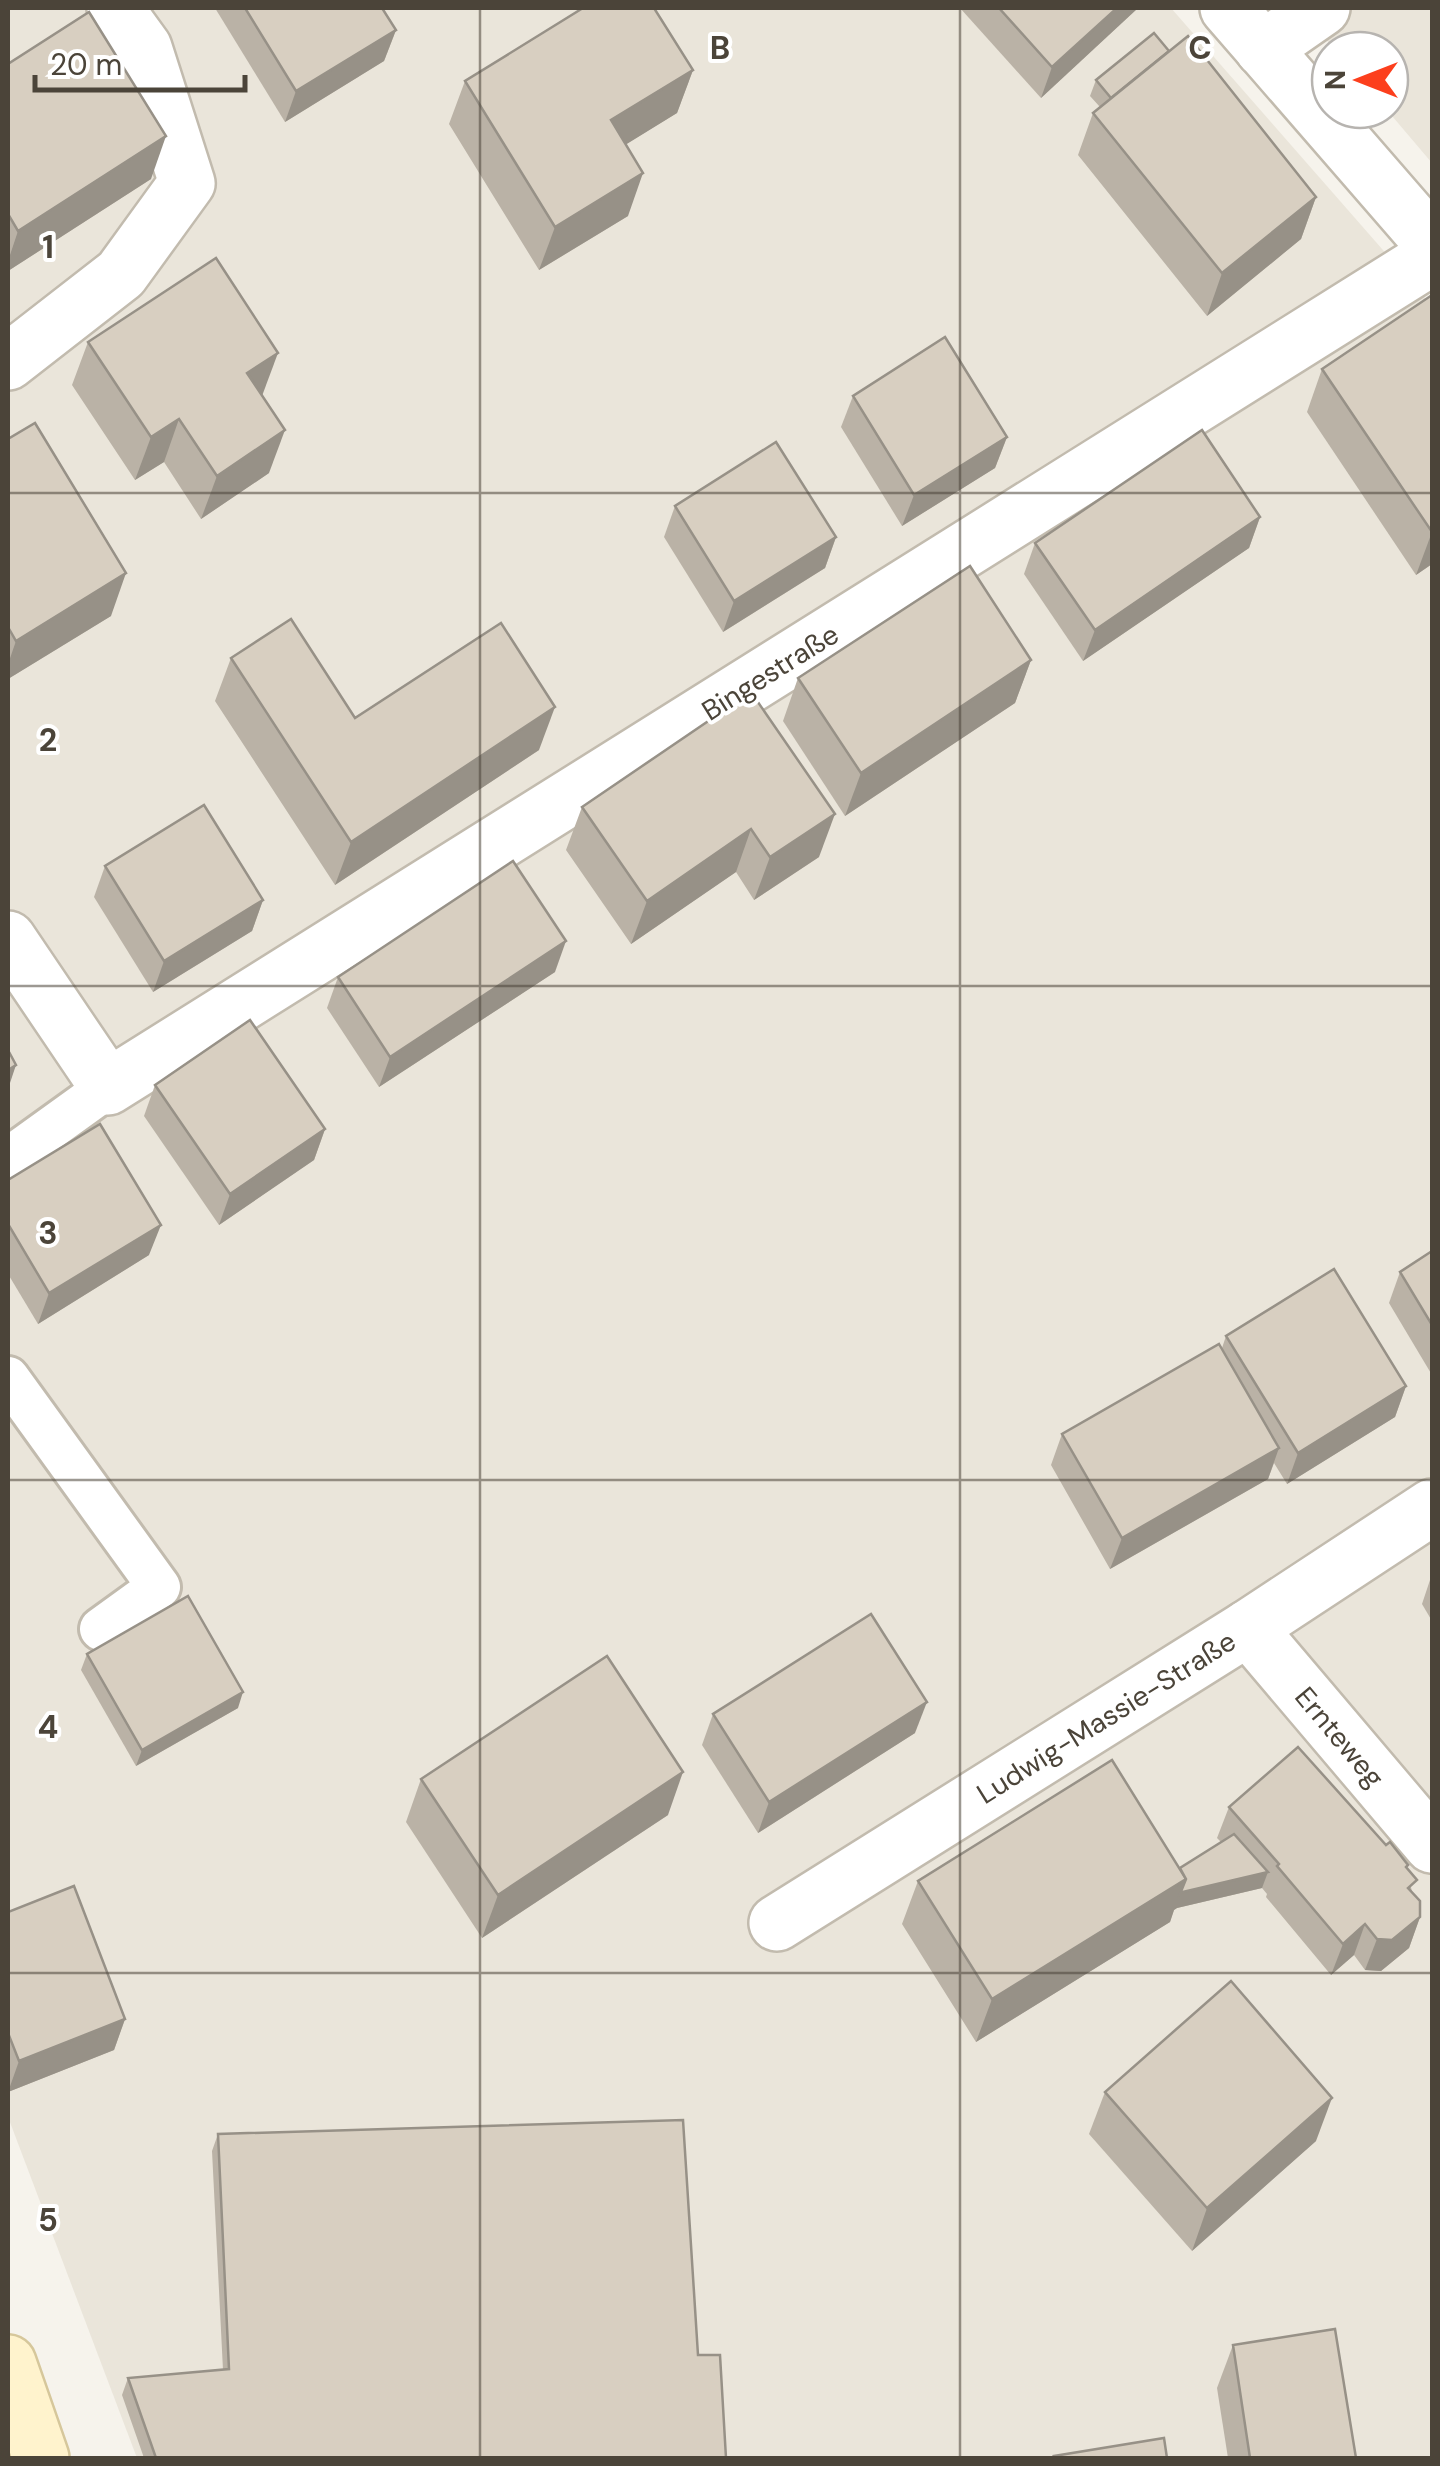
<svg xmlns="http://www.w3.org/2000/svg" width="1440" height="2466" viewBox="0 0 1440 2466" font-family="'DM Sans',sans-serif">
  <rect width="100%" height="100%" fill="#f6f3ec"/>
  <g fill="#eae5da">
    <polygon points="8,8 1171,8 1432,306 1432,2458 137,2458 8,2117"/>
    <polygon points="1299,8 1432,8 1432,163 1387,110 1390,110 1390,50 1335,50"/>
  </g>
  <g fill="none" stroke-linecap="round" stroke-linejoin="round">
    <defs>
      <g id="service">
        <polyline points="8,1159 108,1087"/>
        <polyline points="8,1378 159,1587 101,1629"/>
      </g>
      <g id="minor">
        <polyline points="1228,8 1432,243"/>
        <polyline points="1263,49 1322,8"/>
        <polyline points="8,362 121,274 187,183 144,48 115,8"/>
        <polyline points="8,939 108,1087 1432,257"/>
        <polyline points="1248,1628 1432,1845"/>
        <polyline points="777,1923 1248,1628 1432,1507"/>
      </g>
      <polyline id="secondary" points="8,2363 41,2458"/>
    </defs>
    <use href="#service" stroke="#c2bbae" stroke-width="48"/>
    <use href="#minor" stroke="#c2bbae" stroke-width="60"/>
    <use href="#secondary" stroke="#d6c79b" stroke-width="60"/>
    <use href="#service" stroke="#fff" stroke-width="42"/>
    <use href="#minor" stroke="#fff" stroke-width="55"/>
    <use href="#secondary" stroke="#fff3cd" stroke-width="55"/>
  </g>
  <g fill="#bab2a6">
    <polygon points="215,8 382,8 396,30 384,61 285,122"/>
    <polygon points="960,8 1138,8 1041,98"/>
    <polygon points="1169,51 1316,197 1301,239 1207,316 1078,155 1093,113 1100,107 1090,96 1096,80"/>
    <polygon points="8,64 151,179 8,271"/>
    <polygon points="693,70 677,113 626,144 628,216 539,270 449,124 465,81"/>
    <polygon points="1432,295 1432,564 1416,575 1307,412 1322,369"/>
    <polygon points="88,342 262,396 269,473 201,519 164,462 135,480 72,385"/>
    <polygon points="853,396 1007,437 995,468 902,526 841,427"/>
    <polygon points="8,439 111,616 8,679"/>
    <polygon points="675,506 836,537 825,568 723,632 664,537"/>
    <polygon points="1260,517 1249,548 1083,661 1024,574 1035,543"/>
    <polygon points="231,658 355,718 539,750 335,885 215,701"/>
    <polygon points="1031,660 1015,703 845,816 783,721 798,678"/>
    <polygon points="751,692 819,857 754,900 736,872 631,944 566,850 582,807"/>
    <polygon points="105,866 263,900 252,931 153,992 94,897"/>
    <polygon points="555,972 379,1087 327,1008 338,977"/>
    <polygon points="155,1085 325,1129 314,1160 219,1225 144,1116"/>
    <polygon points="8,1180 149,1255 38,1324 8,1274"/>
    <polygon points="1432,1251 1432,1375 1389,1303 1400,1272"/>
    <polygon points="1226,1336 1406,1386 1395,1417 1287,1484 1274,1463 1268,1479 1110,1569 1051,1465 1062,1434 1222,1348"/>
    <polygon points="1432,1574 1432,1621 1422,1604"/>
    <polygon points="87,1654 238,1708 136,1766 81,1670"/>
    <polygon points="713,1714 915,1733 758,1833 702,1745"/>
    <polygon points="421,1779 668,1815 482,1938 406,1822"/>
    <polygon points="1229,1807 1407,1868 1412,1892 1420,1917 1409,1948 1381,1971 1365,1970 1354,1955 1331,1975 1266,1897 1267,1894 1262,1888 1177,1908 1174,1910 1170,1922 976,2042 902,1924 918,1881 1180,1868 1221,1842 1217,1838"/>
    <polygon points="8,1912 125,2019 114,2050 8,2092"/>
    <polygon points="1105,2092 1316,2141 1192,2251 1089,2134"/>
    <polygon points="218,2134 698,2355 726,2458 144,2458 122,2395 128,2378 223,2370 212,2151"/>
    <polygon points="1233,2345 1356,2458 1228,2458 1217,2388"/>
  </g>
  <g fill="#979187">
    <polygon points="1117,8 1138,8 1041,98 1052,67"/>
    <polygon points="396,30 384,61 285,122 296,91"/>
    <polygon points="693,70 677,113 596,163 611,120"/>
    <polygon points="166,136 151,179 8,271 8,261 18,231"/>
    <polygon points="643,173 628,216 539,270 555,227"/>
    <polygon points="1316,197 1301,239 1207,316 1222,273"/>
    <polygon points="278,353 262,396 247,373"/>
    <polygon points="179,419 164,462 135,480 151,437"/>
    <polygon points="285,430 269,473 201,519 217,476"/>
    <polygon points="1007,437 995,468 902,526 914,495"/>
    <polygon points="1260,517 1249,548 1083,661 1095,630"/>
    <polygon points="1432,532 1432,564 1416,575"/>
    <polygon points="836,537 825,568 723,632 734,601"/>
    <polygon points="126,573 111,616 8,679 8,664 16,641"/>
    <polygon points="1031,660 1015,703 845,816 861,773"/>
    <polygon points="555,707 539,750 335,885 351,842"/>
    <polygon points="835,814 819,857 754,900 770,857"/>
    <polygon points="751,829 736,872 631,944 647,901"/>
    <polygon points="263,900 252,931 153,992 164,961"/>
    <polygon points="566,941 555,972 379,1087 390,1057"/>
    <polygon points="16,1065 8,1089 8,1070"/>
    <polygon points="325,1129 314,1160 219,1225 230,1194"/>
    <polygon points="161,1225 149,1255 38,1324 49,1293"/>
    <polygon points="1406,1386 1395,1417 1287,1484 1298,1453"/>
    <polygon points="1279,1448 1268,1479 1110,1569 1122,1538"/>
    <polygon points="243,1692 238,1708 136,1766 142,1750"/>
    <polygon points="927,1702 915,1733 758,1833 769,1802"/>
    <polygon points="683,1772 668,1815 482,1938 498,1895"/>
    <polygon points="1268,1872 1262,1888 1177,1908 1174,1910 1170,1922 976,2042 992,1999 1186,1879 1183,1892"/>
    <polygon points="1420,1917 1409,1948 1381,1971 1365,1970 1377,1939"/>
    <polygon points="1365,1924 1354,1955 1331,1975 1343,1944"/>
    <polygon points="125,2019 114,2050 8,2092 19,2061"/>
    <polygon points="1332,2098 1316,2141 1192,2251 1207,2208"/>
  </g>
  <g fill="#d8cfc1" stroke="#979187" stroke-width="2.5">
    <polygon points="245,8 382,8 396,30 296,91"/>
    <polygon points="583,8 654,8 693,70 611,120 643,173 555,227 465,81"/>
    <polygon points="999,8 1117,8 1052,67"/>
    <polygon points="89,12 166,136 18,231 8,214 8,64"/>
    <polygon points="1154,33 1169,51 1111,98 1096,80"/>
    <polygon points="1188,36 1316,197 1222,273 1093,113"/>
    <polygon points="216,258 278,353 247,373 285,430 217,476 179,419 151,437 88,342"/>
    <polygon points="1432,295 1432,532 1322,369"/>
    <polygon points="945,337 1007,437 914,495 853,396"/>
    <polygon points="35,423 126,573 16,641 8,627 8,439"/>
    <polygon points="1202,430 1260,517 1095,630 1035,543"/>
    <polygon points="776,442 836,537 734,601 675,506"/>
    <polygon points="970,566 1031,660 861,773 798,678"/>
    <polygon points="291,619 355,718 501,623 555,707 351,842 231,658"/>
    <polygon points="751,692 835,814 770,857 751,829 647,901 582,807"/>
    <polygon points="204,805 263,900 164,961 105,866"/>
    <polygon points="513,861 566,941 390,1057 338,977"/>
    <polygon points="250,1020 325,1129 230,1194 155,1085"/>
    <polygon points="8,1050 16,1065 8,1070"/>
    <polygon points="100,1124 161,1225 49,1293 8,1224 8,1180"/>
    <polygon points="1432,1251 1432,1325 1400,1272"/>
    <polygon points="1334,1269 1406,1386 1298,1453 1226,1336"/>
    <polygon points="1219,1344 1279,1448 1122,1538 1062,1434"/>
    <polygon points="188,1596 243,1692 142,1750 87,1654"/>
    <polygon points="871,1614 927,1702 769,1802 713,1714"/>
    <polygon points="607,1656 683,1772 498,1895 421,1779"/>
    <polygon points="1298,1747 1386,1845 1390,1842 1408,1865 1406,1867 1417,1880 1408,1888 1420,1901 1420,1917 1392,1940 1377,1939 1365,1924 1343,1944 1277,1866 1279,1864 1229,1807"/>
    <polygon points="1112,1760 1186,1879 992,1999 918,1881"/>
    <polygon points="1234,1834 1268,1872 1183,1892 1180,1894 1186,1879 1180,1868"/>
    <polygon points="74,1886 125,2019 19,2061 8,2033 8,1912"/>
    <polygon points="1231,1981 1332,2098 1207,2208 1105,2092"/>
    <polygon points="683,2120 698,2355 720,2355 726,2458 156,2458 128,2378 229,2369 218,2134"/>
    <polygon points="1335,2329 1356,2458 1250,2458 1233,2345"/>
    <polygon points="1164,2438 1167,2458 1055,2458 1054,2456"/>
  </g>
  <path fill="none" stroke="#4b4439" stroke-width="2.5" stroke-opacity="0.55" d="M480,8V2458M960,8V2458M8,493H1432M8,986H1432M8,1480H1432M8,1973H1432"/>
  <g text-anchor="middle" stroke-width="8" stroke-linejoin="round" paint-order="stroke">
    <g font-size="28" fill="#4b4439" stroke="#fff">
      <text transform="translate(770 672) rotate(-32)" y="10">Bingestraße</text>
      <text transform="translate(1106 1717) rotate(-32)" y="10">Ludwig-Massie-Straße</text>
      <text transform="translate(1340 1737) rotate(50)" y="10">Ernteweg</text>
    </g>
  </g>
  <g font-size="32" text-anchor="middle" font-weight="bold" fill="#4b4439" stroke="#fff" stroke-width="8" stroke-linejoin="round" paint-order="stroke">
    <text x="720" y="59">B</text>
    <text x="1200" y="59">C</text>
    <text x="48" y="258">1</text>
    <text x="48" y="751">2</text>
    <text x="48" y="1244">3</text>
    <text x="48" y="1738">4</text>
    <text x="48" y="2231">5</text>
  </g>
  <rect width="1440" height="2466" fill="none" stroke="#4b4439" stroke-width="20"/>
  <g transform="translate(1360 80) rotate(270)"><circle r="48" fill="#ffffff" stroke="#b7b4b0" stroke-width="2.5"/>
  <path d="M0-8L18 38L0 25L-18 38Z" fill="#fc3f1d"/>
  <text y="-15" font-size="28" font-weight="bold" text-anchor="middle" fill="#4b4439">N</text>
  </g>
  <path d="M35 75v15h210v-15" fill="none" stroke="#4b4439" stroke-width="5"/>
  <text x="50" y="75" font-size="30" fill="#4b4439" stroke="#ffffff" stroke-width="8" paint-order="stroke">20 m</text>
</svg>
